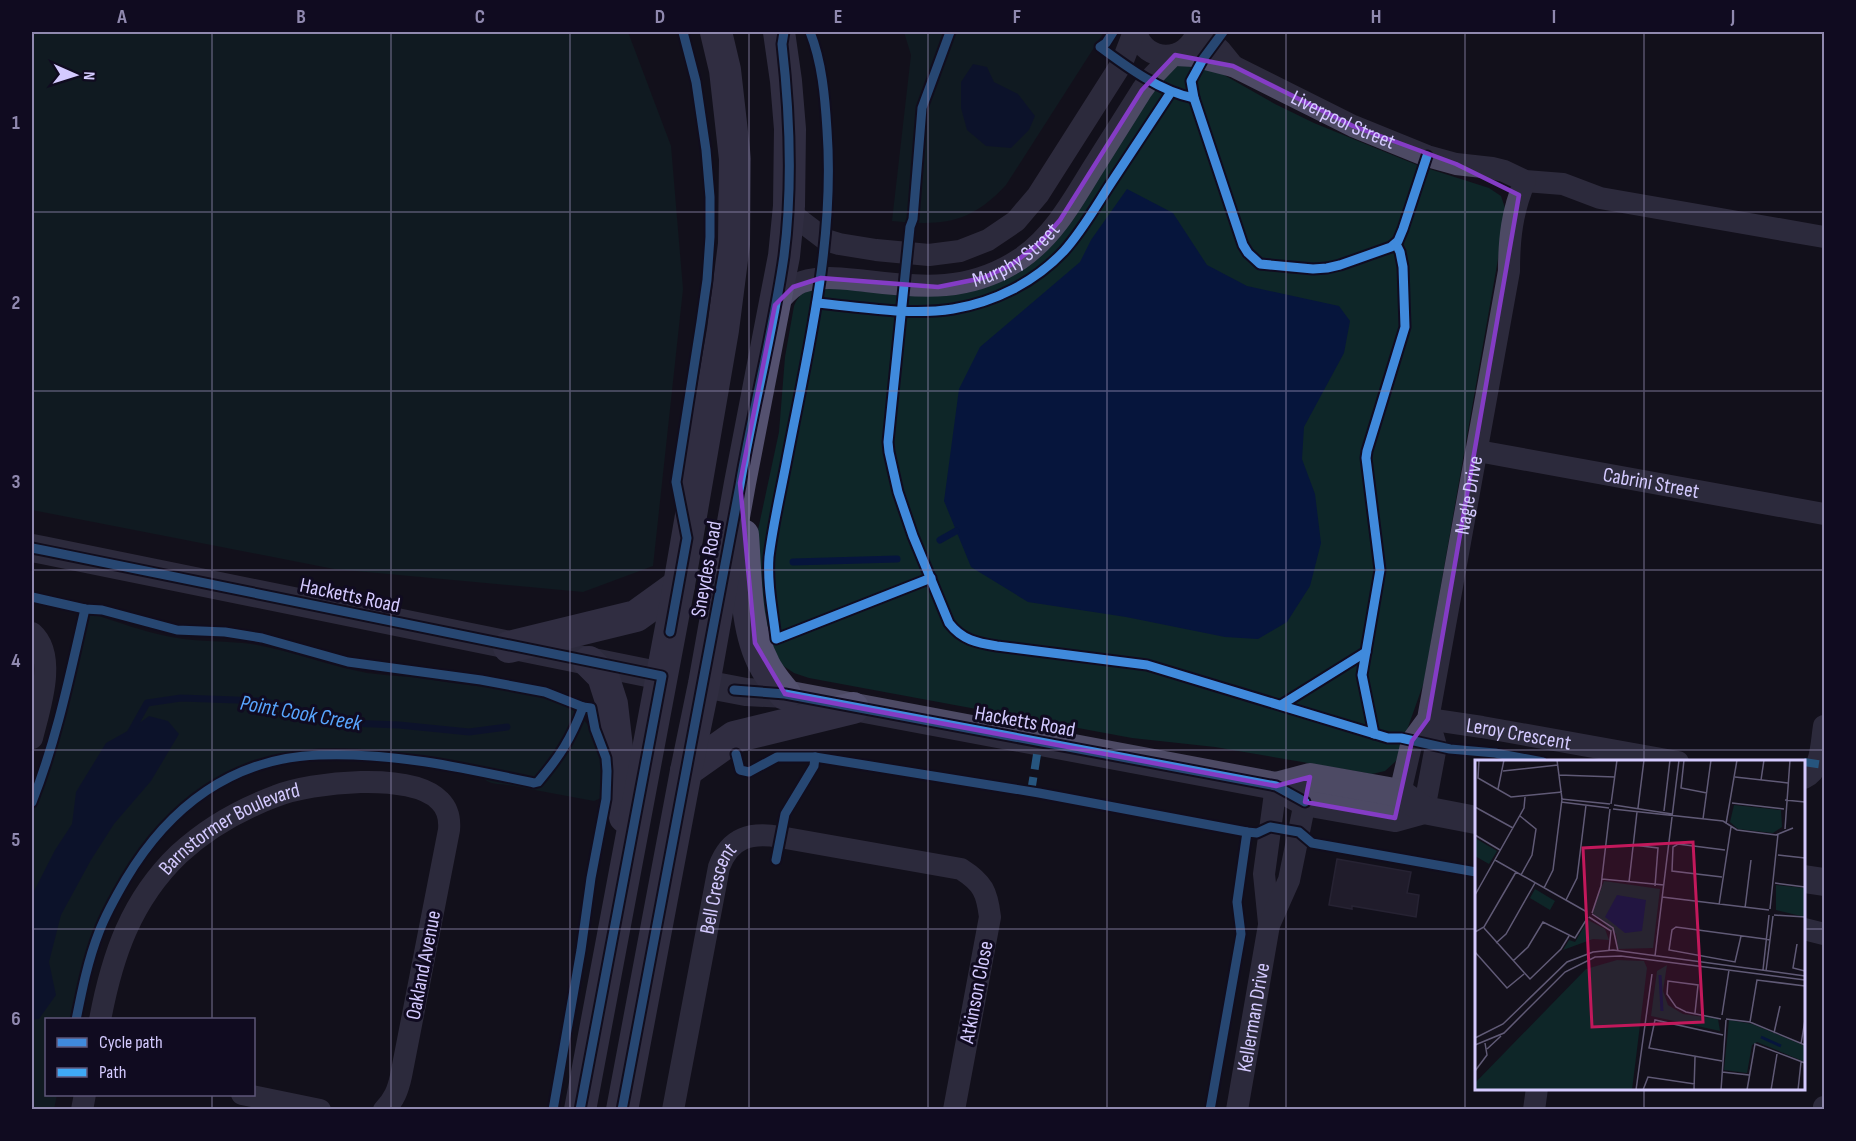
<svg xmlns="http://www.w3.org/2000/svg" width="1856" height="1141" viewBox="0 0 1856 1141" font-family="'Sofia Sans Condensed',sans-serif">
  <rect width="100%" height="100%" fill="#13101b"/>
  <g fill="#0e2628">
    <polygon points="32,32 628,32 671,146 683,289 653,566 583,592 334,569 32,510"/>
    <path d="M904,32H1104L1006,185C970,224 942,226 892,221L911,55Z"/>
    <path d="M1178,64L1210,67L1275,104L1314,123L1417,165L1489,188L1501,196L1506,211L1498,259L1424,682L1396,761L1385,771L1372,774L1215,747L1132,738L809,678L794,673L782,665L766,649L755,544L779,432L785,357L794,306C798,296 803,292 813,287L1009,273L1157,81Z"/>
    <path d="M89,613C116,621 143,632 171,637C200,643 229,640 257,645C294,652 330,666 367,673C382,675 397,676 412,677C439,681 466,685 493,688C519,692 549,694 571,709C602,730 604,764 601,798L594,801C567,796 540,791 514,786C506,784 493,785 487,781C480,777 479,768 471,765C444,758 414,756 385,753C347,749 306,747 268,757C175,782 110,873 85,962C79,981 76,1000 72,1019L46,1020V1094L57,1095L54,1109L32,1110V814L51,766L60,735Z"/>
  </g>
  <g fill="#06153c">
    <polygon points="973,64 987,67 994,82 1018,94 1035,116 1029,130 1011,148 986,146 967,130 961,108 961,82"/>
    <polygon points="1127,189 1173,213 1207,265 1247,286 1339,306 1350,321 1344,353 1304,427 1302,459 1315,494 1321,543 1310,586 1287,622 1258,639 1225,637 1126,617 1028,602 971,567 944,501 959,389 980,347 1080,262 1091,240"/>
    <polygon points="149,716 168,721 179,734 151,781 114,824 91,860 61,915 49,962 56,995 39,1019 32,1020 32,895 55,850 72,824 76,792 106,743 131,729"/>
  </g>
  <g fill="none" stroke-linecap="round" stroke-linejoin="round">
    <g stroke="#06153c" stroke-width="7">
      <polyline points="940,540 956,531"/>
      <polyline points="793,562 897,559"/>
      <polyline points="128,737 147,703 181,698 262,701 348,723 399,725 469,732 507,727"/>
    </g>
  </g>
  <polygon fill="#312c3e" stroke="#3f3950" stroke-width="1.5" points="1337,859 1411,872 1407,893 1419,895 1416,917 1352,906 1352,909 1329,905"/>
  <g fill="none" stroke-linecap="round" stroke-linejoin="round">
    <g stroke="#4d4a64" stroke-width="22">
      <path d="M1136,32C1145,64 1187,63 1197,32"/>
      <polyline points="1203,32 1206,37 1220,50 1233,66"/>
      <path id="s1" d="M1175,55L1194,56L1233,66L1353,126L1427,156L1456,164L1492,168L1504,171L1525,181L1563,184L1600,198L1824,237"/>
      <polyline points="789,206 797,218 826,240 839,244 876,250 929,255 960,251 988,240 1016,221 1038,195 1122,63 1134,32"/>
      <path id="s2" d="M775,305C783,297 791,286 802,282C823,275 845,279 866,281C922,288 970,292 1020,259C1052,237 1071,204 1091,171C1108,144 1125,117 1142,90L1150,79L1172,56"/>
      <path id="s3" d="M1478,451L1824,514"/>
      <path d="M32,633C58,656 39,709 32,738"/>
      <path id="s4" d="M1428,719L1482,727L1678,762"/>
      <path d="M1804,778C1822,770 1821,744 1824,726"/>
      <path id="s5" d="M1400,793L1412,741L1428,719L1509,271C1509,239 1512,211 1525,181"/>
      <polyline points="1424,810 1436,746 1428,719"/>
      <polyline points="1269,923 1264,874 1276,786"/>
      <polyline points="1804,929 1824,934"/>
      <path id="s6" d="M100,1020C112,956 131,900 179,854C207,828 241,809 276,796C311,782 412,771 440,801C448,809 450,819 449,830L401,1076C398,1090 394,1100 384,1110"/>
      <polyline points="242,1094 320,1110"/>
      <polyline points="82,1110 85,1094"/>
      <path id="s7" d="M673,1110L719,867C730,837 751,832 780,837L961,869C983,883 987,892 990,917L954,1110"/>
      <path id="s8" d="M1237,1110L1269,925L1289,880L1305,802"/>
      <polyline points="1534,1110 1537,1088"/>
      <polyline points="1824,1110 1824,1107"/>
    </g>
    <g stroke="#4d4a64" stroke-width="28">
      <path d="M32,548C242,589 451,635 662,676"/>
      <polyline points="704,684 746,692 785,694 1276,786 1305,802 1395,818 1424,810 1476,820"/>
      <polyline points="1276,786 1310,777 1400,793 1424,810"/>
      <polyline points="1804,879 1824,882"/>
    </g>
    <g stroke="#54516f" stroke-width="32">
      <path d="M743,535C746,574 745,629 764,664C769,675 778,685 785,694"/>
      <polyline points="509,647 636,616 679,585"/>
      <polyline points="589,662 603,676 612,704 625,817"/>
      <polyline points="686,771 734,737 853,708"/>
      <polyline points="580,1110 679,585 723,330 734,244 735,159 725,70 716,32"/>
      <polyline points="622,1110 686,771 704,684 740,483 784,256 789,206 790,129 786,81 779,32"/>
    </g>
    <g stroke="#3fa9f5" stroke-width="8" stroke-dasharray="15 8" stroke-linecap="butt">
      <polyline points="1804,762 1824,765"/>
      <polyline points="1031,792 1039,742"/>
    </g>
    <defs>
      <g id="cycleway">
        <path d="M810,32C822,62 825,97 827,130C835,241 808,350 787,459C781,491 773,524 769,557C767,585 773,612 776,639L931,578"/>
        <path d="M950,32L922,108L913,219L910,227L888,442L889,452L898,492L913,536L949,623C962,640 977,643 997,646L1147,665L1388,738H1401L1450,749L1495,753L1543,762"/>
        <path d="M1113,32L1106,43L1100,47C1127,67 1161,92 1194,98"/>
        <polyline points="1223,32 1203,59 1191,81 1194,98 1243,245 1248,253 1260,264 1313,269 1327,268 1340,265 1391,247 1398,241 1403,229 1427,156"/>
        <path d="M817,303C861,307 909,316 953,309C995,302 1035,282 1064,251C1082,231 1096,206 1111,183C1131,153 1151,122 1171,92"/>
        <path d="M32,548C242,589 451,635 662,676L580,1110"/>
        <polyline points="32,597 85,609 102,610 177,630 225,632 262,638 348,662 481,680 545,692 583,707"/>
        <polyline points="670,632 687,538 676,482 701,322 707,280 710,237 710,197 706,150 696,82 683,32"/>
        <polyline points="734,690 785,694 1276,786 1305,802"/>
        <polyline points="1281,705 1366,652"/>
        <polyline points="1374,734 1362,675 1380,570 1366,458 1367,451 1405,327 1403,267 1400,252 1396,244"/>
        <polyline points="736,754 740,770 749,772 777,757 815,757 1039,793 1247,832 1257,833 1270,827 1299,832 1312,843 1476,872"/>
        <path d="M32,802C57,739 70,674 85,609"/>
        <polyline points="776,860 785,814 814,766 815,757"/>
        <path d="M76,1020C82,990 88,960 99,932C106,914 116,896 126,879C169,807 232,758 319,755C392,752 464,768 534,783L538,782C560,756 571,739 583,707L591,708L595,729L606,758L607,771L606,799L591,878L581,950L553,1110"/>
        <path d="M622,1110C661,901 702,693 740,485C753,408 773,333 784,256C793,185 790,115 782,44L784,32"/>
        <polyline points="1210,1110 1241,934 1237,902 1247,832"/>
      </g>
    </defs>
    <use href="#cycleway" stroke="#100b20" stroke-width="13"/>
    <use href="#cycleway" stroke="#408adc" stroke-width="9"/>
  </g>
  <path d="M0 0H1856V1141H0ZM1175,55L1233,66L1353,126L1456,164L1519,195L1428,719L1412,741L1395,818L1305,802L1310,777L1276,786L785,694L755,643L740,483L775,305L793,287L821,278L938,287L983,278L1011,265L1040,243L1060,220L1142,90Z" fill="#13101b" fill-opacity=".55" fill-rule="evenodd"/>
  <path fill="none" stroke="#843cc5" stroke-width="4.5" stroke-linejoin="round" d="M1175,55L1233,66L1353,126L1456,164L1519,195L1428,719L1412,741L1395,818L1305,802L1310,777L1276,786L785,694L755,643L740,483L775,305L793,287L821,278L938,287L983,278L1011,265L1040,243L1060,220L1142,90Z"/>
  <path fill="none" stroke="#9089af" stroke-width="1.5" stroke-opacity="0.55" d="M212,32V1020M391,32V1110M570,32V1110M749,32V1110M928,32V1110M1107,32V1110M1286,32V1110M1465,32V1110M1644,32V762M32,212H1824M32,391H1824M32,570H1824M32,750H1824M32,929H1476M1804,929H1824M1644,1088V1110M212,1094V1110"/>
  <g text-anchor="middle" stroke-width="6" stroke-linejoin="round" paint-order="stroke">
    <g font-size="21" fill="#d4caff" stroke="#100b20">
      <text dy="7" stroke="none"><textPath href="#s1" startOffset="182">Liverpool Street</textPath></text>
      <text dy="7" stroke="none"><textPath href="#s2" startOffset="258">Murphy Street</textPath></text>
      <text dy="7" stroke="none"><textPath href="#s3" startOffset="176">Cabrini Street</textPath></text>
      <text dy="7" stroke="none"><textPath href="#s5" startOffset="308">Nagle Drive</textPath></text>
      <text transform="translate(706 569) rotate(-80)" y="7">Sneydes Road</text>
      <text transform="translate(350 595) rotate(12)" y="7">Hacketts Road</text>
      <text transform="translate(1025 721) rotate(10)" y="7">Hacketts Road</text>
      <text dy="7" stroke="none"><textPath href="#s4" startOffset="92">Leroy Crescent</textPath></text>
      <text dy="7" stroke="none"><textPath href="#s6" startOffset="244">Barnstormer Boulevard</textPath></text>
      <text dy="7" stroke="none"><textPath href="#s7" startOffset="226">Bell Crescent</textPath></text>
      <text transform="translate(423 965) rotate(-79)" y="7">Oakland Avenue</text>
      <text transform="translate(976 992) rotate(-79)" y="7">Atkinson Close</text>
      <text dy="7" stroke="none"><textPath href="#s8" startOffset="94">Kellerman Drive</textPath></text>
    </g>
    <g font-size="22" font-style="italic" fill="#58a6ff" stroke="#100b20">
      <text transform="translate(301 712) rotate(10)" y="8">Point Cook Creek</text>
    </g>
  </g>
  <g transform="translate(1475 760)">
    <rect width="330" height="330" fill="#13101b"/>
    <path d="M259,45L306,50L307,67L298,73L263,69L255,62ZM0,78L22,91L14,104L0,96ZM129,121L185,129L178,188L143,189L141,174L117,153ZM301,125L330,128V157L301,150ZM60,129L80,141L75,150L55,138ZM113,160L130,169L134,180L118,179L88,190L94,180L100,182ZM142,200L169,201L172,208L157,330H0V323L111,209ZM192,205L188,231L193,245L208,254L243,259L245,271L176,256L182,211ZM254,260L277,264L330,286V302L282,282L277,285L272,313L249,310Z" fill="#0e2628"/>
    <path d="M142,135L171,140L167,171L150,173L130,157Z" fill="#06153c"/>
    <path fill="none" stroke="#06153c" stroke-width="3" d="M185,215L187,251M286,277L306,286"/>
    <path fill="none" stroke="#605a76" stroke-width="1.5" d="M4,0L3,18L36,37L87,32M209,0L206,28L232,33M28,11L83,5M84,15L140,17M260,17L313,23M286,20L289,0M23,29L29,0M86,39L135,44M310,40L330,42M86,42L134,48M257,43L309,49M136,44L142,0M139,45L197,54M0,47L38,68M163,48L169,0M138,49L248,61L262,70M189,51L195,0M45,56L61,69L57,95L46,115M228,59L236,0M251,64L262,0M310,69L315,0M262,70L301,75L318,68M0,75L25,90M158,85L183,88L180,126M303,95L330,98M20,100L112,152M247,117L197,111L198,87L203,84L250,90M127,119L189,125M154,122L162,52M300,123L330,127M126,126L135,49M69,128L78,110L87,39L82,0M0,135L49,48L50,37M187,137L294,150M91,140L102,118L111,45M244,145L256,67M270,148L276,100M295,149L303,74M117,153L126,126M117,154L138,168L143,191M299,155L330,157M114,157L136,171L134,190M9,168L55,219L86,189L94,176M0,172L9,167L41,112M266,176L260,202L194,190L197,170L201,167L290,179L295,180M21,183L31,174L60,123M322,184L318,208L330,211M0,192L32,228L49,214M180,196L204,0M38,201L53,187L68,162L100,178L113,157M288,210L294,155M291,211L298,156M220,253L223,225L193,221L192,234L201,247L211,252L246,259M247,255L254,210M251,259L275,262L330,285M275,262L282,220L330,226M299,273L305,246M0,278L28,264L92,202L118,192L138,190L330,216M326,284L330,260M0,285L29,273L90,212L120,197L146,196L330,220M12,289L26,276M247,301L174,288L180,260L248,275M0,311L12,295L10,283M247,312L274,315M161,330L177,214M168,330L173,317L220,324M219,330L220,297M246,330L251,260M272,330L280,284L330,303M296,330L302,294M323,330L326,302"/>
    <path fill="#c2185b" fill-opacity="0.15" stroke="#c2185b" stroke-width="3" d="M218,82L228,262L117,267L108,88Z"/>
    <rect width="330" height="330" fill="none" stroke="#d4caff" stroke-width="3"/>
  </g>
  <rect width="1856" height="1141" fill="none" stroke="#100b20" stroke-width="66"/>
  <rect x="45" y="1018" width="210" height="78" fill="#100b20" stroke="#5e5779" stroke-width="1.5"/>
  <rect x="57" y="1038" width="30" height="9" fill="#408adc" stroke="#5e5779" stroke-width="1.5"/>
  <text x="99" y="1048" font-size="18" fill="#d4caff">Cycle path</text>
  <rect x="57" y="1068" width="30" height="9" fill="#3fa9f5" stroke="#5e5779" stroke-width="1.5"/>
  <text x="99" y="1078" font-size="18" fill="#d4caff">Path</text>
  <g transform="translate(75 75) rotate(93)" stroke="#100b20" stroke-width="4.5" paint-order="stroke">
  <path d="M0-4.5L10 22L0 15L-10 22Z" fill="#d4caff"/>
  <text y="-9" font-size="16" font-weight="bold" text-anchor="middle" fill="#d4caff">N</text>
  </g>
  <rect x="33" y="33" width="1790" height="1075" fill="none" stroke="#9089af" stroke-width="2"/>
  <g font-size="20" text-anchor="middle" font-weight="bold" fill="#9089af">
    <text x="122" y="23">A</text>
    <text x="301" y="23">B</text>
    <text x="480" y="23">C</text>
    <text x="660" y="23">D</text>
    <text x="838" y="23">E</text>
    <text x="1017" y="23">F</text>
    <text x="1196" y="23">G</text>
    <text x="1376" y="23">H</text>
    <text x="1554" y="23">I</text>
    <text x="1733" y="23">J</text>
    <text x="16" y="129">1</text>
    <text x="16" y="309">2</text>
    <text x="16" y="488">3</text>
    <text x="16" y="667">4</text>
    <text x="16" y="846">5</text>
    <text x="16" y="1025">6</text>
  </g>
</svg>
